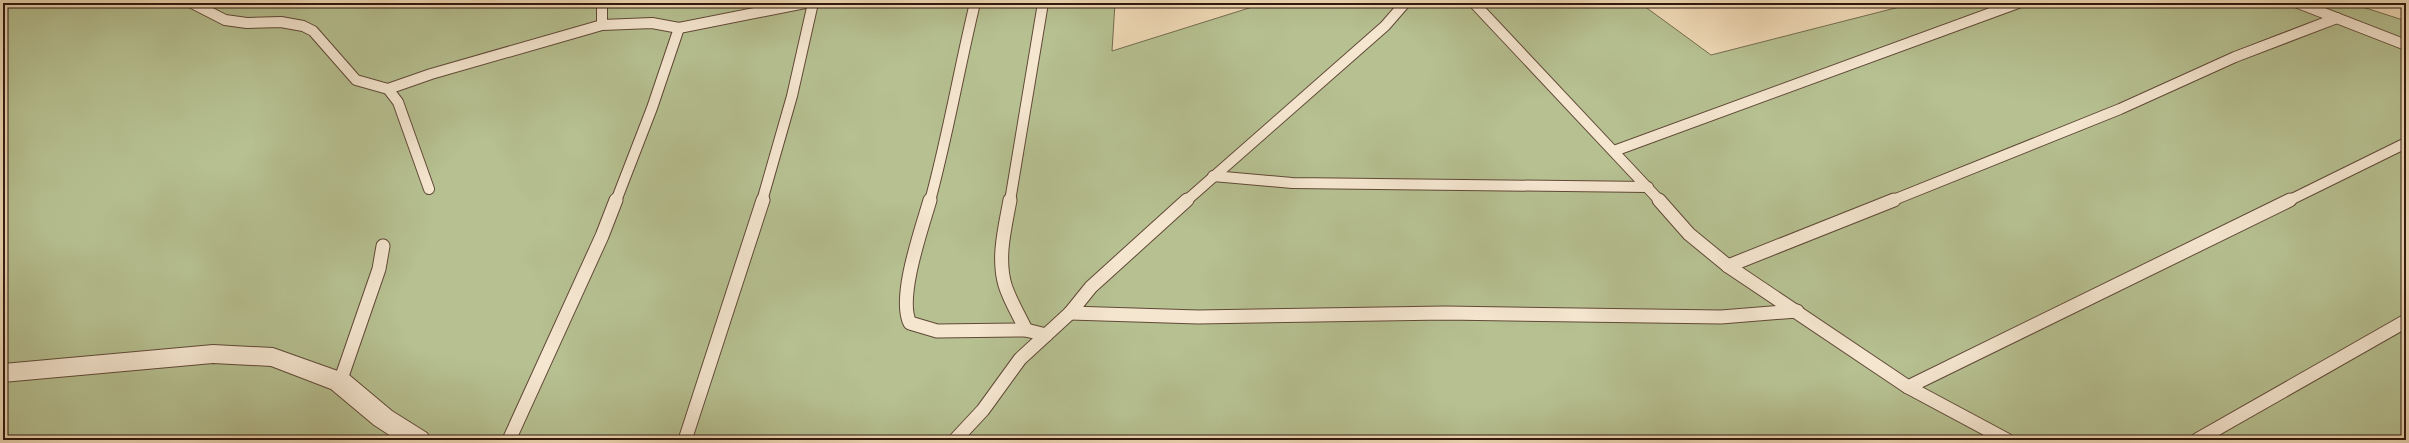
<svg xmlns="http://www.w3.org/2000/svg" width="2409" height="443" viewBox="0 0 2409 443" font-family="'Old Standard TT',serif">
  <rect width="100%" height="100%" fill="#efd9b6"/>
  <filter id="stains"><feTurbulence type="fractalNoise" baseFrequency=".005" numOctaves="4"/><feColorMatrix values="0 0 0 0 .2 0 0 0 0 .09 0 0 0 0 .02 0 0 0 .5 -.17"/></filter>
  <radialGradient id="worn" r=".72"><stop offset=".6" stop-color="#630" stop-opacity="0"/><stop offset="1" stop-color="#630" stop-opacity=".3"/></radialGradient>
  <polygon fill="#b6c091" stroke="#736c4f" points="3,3 1115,3 1112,51 1265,3 1640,3 1711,55 1915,3 2350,3 2406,21 2406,440 3,440"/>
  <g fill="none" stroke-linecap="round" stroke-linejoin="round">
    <defs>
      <g id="service-far1">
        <polyline points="192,3 225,20 247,23 281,22 303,26 313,31 356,80 388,89 398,102 429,189"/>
        <polyline points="602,3 602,25"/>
        <polyline points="1474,3 1660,201"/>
        <polyline points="2298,3 2406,45"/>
        <polyline points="388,89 431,74 602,25 652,23 679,28 805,3"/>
        <polyline points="1614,151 2018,3"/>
        <polyline points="1213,176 1292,183 1648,187"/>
        <polyline points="616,201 652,108 679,28"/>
        <polyline points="762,201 792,96 813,3"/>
        <path d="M930,201C948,135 959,69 975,3"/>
        <polyline points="1010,201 1043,3"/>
        <polyline points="1186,201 1385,26 1405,3"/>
        <polyline points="1891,201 2120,109 2235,57 2337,18"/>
        <polyline points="2288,201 2406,143"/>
      </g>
      <g id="service">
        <path d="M930,200C922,228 897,298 910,323L937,331L1026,330L1046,335"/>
        <path d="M1010,200C1005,228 997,257 1005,285C1010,301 1019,315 1026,330"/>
        <polyline points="1659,200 1689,234 1728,266 1908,387 2007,440"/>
        <polyline points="1728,266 1894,200"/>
        <polyline points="1070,313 1198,317 1445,313 1721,317 1797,311"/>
        <polyline points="340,382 379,269 383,246"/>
        <polyline points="1908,387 2290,200"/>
        <polyline points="509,440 602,236 616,200"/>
        <polyline points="685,440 763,200"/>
        <polyline points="955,440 983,410 1020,359 1070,313 1091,287 1187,200"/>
        <polyline points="2197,440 2406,321"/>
      </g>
      <polygon id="minor" points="213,345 273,348 349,375 392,411 427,433 431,440 397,440 374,425 331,389 271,366 213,363 3,382 3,364"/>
    </defs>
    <use href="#service-far1" stroke="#604937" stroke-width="12"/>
    <use href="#service" stroke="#604937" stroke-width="15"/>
    <use href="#minor" stroke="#604937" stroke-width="2"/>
    <use href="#service-far1" stroke="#f5e6d0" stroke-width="10"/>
    <use href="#service" stroke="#f5e6d0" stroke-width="13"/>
    <use href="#minor" fill="#f5e6d0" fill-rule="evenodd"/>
  </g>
  <rect width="2409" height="443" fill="none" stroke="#efd9b6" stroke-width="16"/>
  <rect x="4" y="4" width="2401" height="435" fill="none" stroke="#30190d" stroke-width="2"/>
  <rect x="8" y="8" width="2393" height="427" fill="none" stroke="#30190d"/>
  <rect width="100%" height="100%" filter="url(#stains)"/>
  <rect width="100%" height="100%" fill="url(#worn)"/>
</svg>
